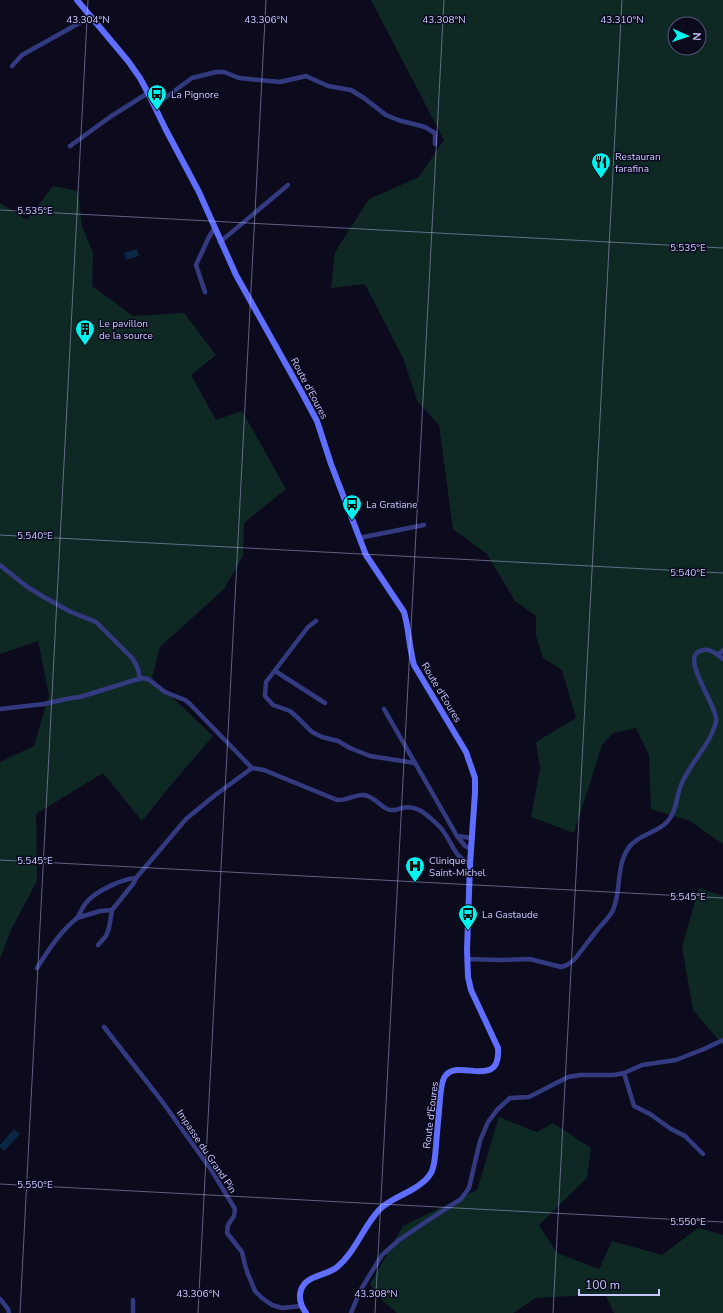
<svg xmlns="http://www.w3.org/2000/svg" width="723" height="1313" viewBox="0 0 723 1313" font-family="'Nunito Sans',sans-serif">
  <rect width="100%" height="100%" fill="#0c0b1e"/>
  <g fill="#0e2824" fill-rule="evenodd">
    <path d="M371,0H723V844L690,821L651,809L649,755L636,728L613,733L602,745L574,833L531,817L540,768L536,742L576,718L562,670L543,658L536,636V616L515,601L487,554L453,529L439,425L417,401L404,360L365,284L331,288L335,252L369,199L419,177L444,140ZM675,24H699V48H675Z"/>
    <polygon points="53,186 78,191 82,226 93,253 92,286 133,316 184,313 216,355 191,375 216,420 242,411 286,489 244,523 243,556 224,589 160,647 152,678 213,736 171,785 142,821 103,773 36,814 37,881 11,930 0,959 0,762 34,746 49,695 38,641 0,654 0,203 27,220"/>
    <polygon points="699,888 723,896 723,1045 693,1010 682,947"/>
    <polygon points="499,1117 537,1132 553,1123 591,1148 587,1178 539,1225 557,1253 599,1269 612,1241 662,1255 698,1228 723,1235 723,1313 614,1313 605,1294 536,1298 513,1313 397,1313 382,1300 370,1284 403,1226 477,1190"/>
  </g>
  <g fill="#0a2743">
    <polygon points="137,249 139,256 126,260 124,253"/>
    <polygon points="14,1129 20,1134 4,1151 0,1147 0,1145"/>
  </g>
  <g fill="none" stroke-linecap="round" stroke-linejoin="round">
    <g stroke="#343a7f" stroke-width="4.5">
      <polyline points="12,66 22,55 92,16"/>
      <polyline points="154,106 192,78 216,72 224,72 239,78 280,82 306,76 328,86 351,90 364,98 386,115 398,120 425,127 435,133 435,144"/>
      <polyline points="70,146 110,117 148,93"/>
      <polyline points="220,242 288,185"/>
      <polyline points="205,292 196,265 209,237 214,229"/>
      <polyline points="359,538 424,525"/>
      <polyline points="0,565 26,586 42,596 71,612 96,622 133,659 138,669 140,679"/>
      <polyline points="316,621 308,627 266,682 265,696 273,705 290,711 298,718 312,732 322,737 338,741 350,748 370,756 415,763"/>
      <polyline points="718,655 723,659"/>
      <polyline points="275,671 325,703"/>
      <polyline points="0,709 44,704 71,698 80,697 135,680 143,678 148,679 165,692 185,700 190,704 252,768"/>
      <polyline points="384,709 457,836 465,846 471,849"/>
      <polyline points="457,836 472,838"/>
      <path d="M112,910L100,911L77,918C80,914 82,908 85,904C94,892 121,879 136,878L186,819L214,796L252,768L264,770L337,800C347,801 355,794 364,795C373,796 379,805 387,809C393,812 397,809 402,808C418,804 428,816 439,826C447,834 451,846 458,855C461,859 466,861 470,864"/>
      <polyline points="98,945 106,936 109,928 112,910 133,884 136,878"/>
      <path d="M467,959L500,960L530,959L561,967L567,965L574,960C582,950 590,939 598,929C603,923 610,917 613,910C622,890 615,865 630,846C640,834 657,833 667,822C677,811 676,797 681,785C690,763 710,745 716,722C720,708 675,653 704,650C709,649 714,652 718,655L723,650"/>
      <path d="M37,968C49,949 60,932 77,918"/>
      <polyline points="104,1027 161,1100 212,1171 235,1209 234,1216 228,1225 227,1233 242,1252 245,1265 248,1274 255,1291 262,1298 272,1305 282,1308 301,1306"/>
      <polyline points="624,1073 634,1106 650,1114 671,1129 685,1136 703,1154"/>
      <polyline points="0,1299 8,1309 9,1313"/>
      <polyline points="133,1300 133,1313"/>
      <polyline points="351,1313 360,1291 382,1255 399,1240 427,1221 461,1199 469,1188 480,1141 488,1122 497,1110 510,1098 529,1097 568,1077 580,1075 614,1075 624,1073 642,1065 676,1060 704,1049 723,1040"/>
    </g>
    <path stroke="#5f6eff" stroke-width="6" d="M77,0L128,61L140,78L148,93L166,130L199,192L236,275L302,393L317,421L331,464L366,555L404,612C409,629 409,647 414,665L466,752L475,778V793L470,864L467,950L468,977L471,990L498,1048C501,1090 460,1059 446,1075C441,1080 441,1091 440,1098C439,1114 437,1130 436,1146C435,1155 435,1166 431,1173C429,1176 426,1180 423,1182C410,1194 391,1197 379,1210C363,1227 355,1253 336,1268C325,1276 306,1275 301,1290C298,1299 301,1306 306,1313"/>
  </g>
  <path fill="none" stroke="#c8c8ff" stroke-width="1" stroke-opacity="0.45" d="M0,210L723,248M0,535L723,573M0,860L723,898M0,1184L723,1222M20,1313L88,0M198,1313L266,0M375,1313L444,0M553,1313L622,0"/>
  <defs>
    <symbol id="bus-pin" viewBox="-11 -11 22 30"><path d="M0 17L-7.5 6A9.5 9.5 0 1 1 7.5 6Z" fill="#00f3ed" stroke="#0c0b1e"/><path d="M-5-6H5V4H4V6H2V4H-2V6H-4V4H-5ZM-3.5-4V0h7V-4ZM-3.5 1.2v1.5H-2V1.2ZM2 1.2v1.5H3.5V1.2Z" fill="#111"/></symbol>
    <symbol id="restaurant-pin" viewBox="-11 -11 22 30"><path d="M0 17L-7.5 6A9.5 9.5 0 1 1 7.5 6Z" fill="#00f3ed" stroke="#0c0b1e"/><path d="M-5-6h1v4h1v-4h1v4h1v-4h1v5L-1.5 .5V6h-2V.5L-5-1ZM5-6V6H3V1.5H1.5Q1.5-4 5-6Z" fill="#111"/></symbol>
    <symbol id="building-pin" viewBox="-11 -11 22 30"><path d="M0 17L-7.5 6A9.5 9.5 0 1 1 7.5 6Z" fill="#00f3ed" stroke="#0c0b1e"/><path d="M-4-6H4V6H1V3H-1V6H-4ZM-2.5-4.3h1.7v1.8h-1.7ZM.8-4.3h1.7v1.8H.8ZM-2.5-1h1.7V.8h-1.7ZM.8-1h1.7V.8H.8Z" fill="#111"/></symbol>
    <symbol id="hospital-pin" viewBox="-11 -11 22 30"><path d="M0 17L-7.5 6A9.5 9.5 0 1 1 7.5 6Z" fill="#00f3ed" stroke="#0c0b1e"/><path d="M-5-5h3v3.5h4V-5h3V5h-3V1.5h-4V5h-3Z" fill="#111"/></symbol>
  </defs>
  <g fill-rule="evenodd">
    <use href="#bus-pin" x="146" y="83" width="22" height="30"/>
    <use href="#restaurant-pin" x="590" y="151" width="22" height="30"/>
    <use href="#building-pin" x="74" y="318" width="22" height="30"/>
    <use href="#bus-pin" x="341" y="493" width="22" height="30"/>
    <use href="#hospital-pin" x="404" y="855" width="22" height="30"/>
    <use href="#bus-pin" x="457" y="903" width="22" height="30"/>
  </g>
  <g text-anchor="middle" stroke-width="3" stroke-linejoin="round" paint-order="stroke">
    <g font-size="10" fill="#c8c8ff" stroke="#0c0b1e" text-anchor="start">
      <text x="171" y="98">La Pignore</text>
      <text x="615" y="160">Restauran<tspan x="615" dy="12">farafina</tspan></text>
      <text x="99" y="327">Le pavillon<tspan x="99" dy="12">de la source</tspan></text>
      <text x="366" y="508">La Gratiane</text>
      <text x="429" y="864">Clinique<tspan x="429" dy="12">Saint-Michel</tspan></text>
      <text x="482" y="918">La Gastaude</text>
    </g>
    <g font-size="10" fill="#c8c8ff" stroke="#0c0b1e">
      <text transform="translate(310 388) rotate(62)" y="4">Route d'Eoures</text>
      <text transform="translate(442 692) rotate(59)" y="4">Route d'Eoures</text>
      <text transform="translate(430 1115) rotate(-83)" y="4">Route d'Eoures</text>
      <text transform="translate(207 1151) rotate(56)" y="4">Impasse du Grand Pin</text>
    </g>
  </g>
  <g font-size="10" text-anchor="middle" fill="#c8c8ff" stroke="#0c0b1e" stroke-width="3" stroke-linejoin="round" paint-order="stroke">
    <text x="88" y="23">43.304°N</text>
    <text x="266" y="23">43.306°N</text>
    <text x="444" y="23">43.308°N</text>
    <text x="622" y="23">43.310°N</text>
    <text x="35" y="214">5.535°E</text>
    <text x="688" y="251">5.535°E</text>
    <text x="35" y="539">5.540°E</text>
    <text x="688" y="576">5.540°E</text>
    <text x="35" y="864">5.545°E</text>
    <text x="688" y="900">5.545°E</text>
    <text x="35" y="1188">5.550°E</text>
    <text x="688" y="1225">5.550°E</text>
    <text x="198" y="1297">43.306°N</text>
    <text x="376" y="1297">43.308°N</text>
  </g>
  <g transform="translate(687 36) rotate(93)"><circle r="19" fill="#0c0b1e" stroke="#575778"/>
  <path d="M0-3L7 15L0 10L-7 15Z" fill="#00f3ed"/>
  <text y="-6" font-size="11" font-weight="bold" text-anchor="middle" fill="#c8c8ff">N</text>
  </g>
  <path d="M579 1289v6h80v-6" fill="none" stroke="#c8c8ff" stroke-width="2"/>
  <text x="585" y="1289" font-size="12" fill="#c8c8ff" stroke="#0c0b1e" stroke-width="3" paint-order="stroke">100 m</text>
</svg>
